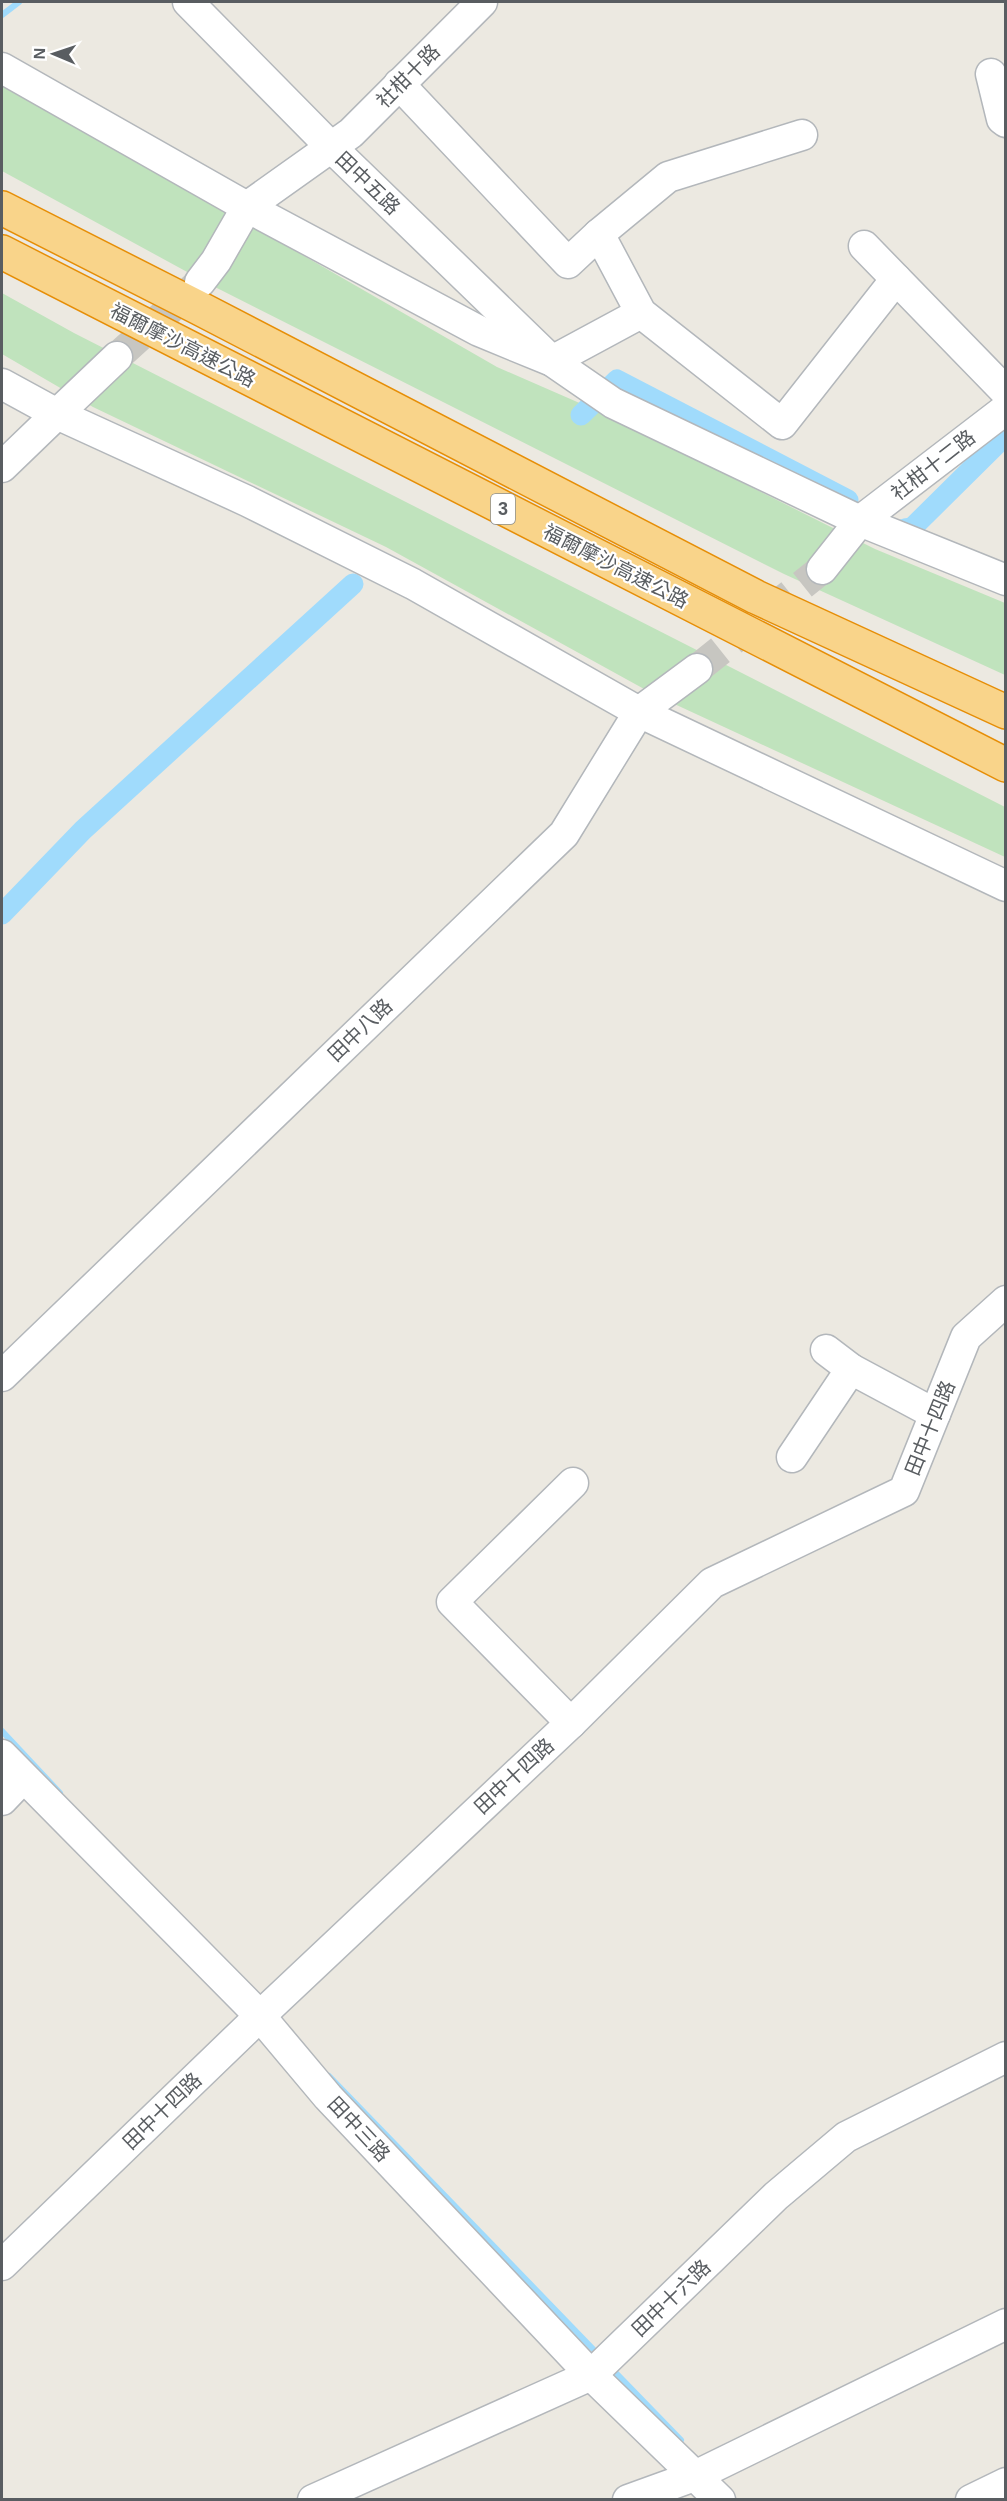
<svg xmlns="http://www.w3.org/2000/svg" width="1007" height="2501" viewBox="0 0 1007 2501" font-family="Arial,'Noto Sans TC',sans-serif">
  <rect width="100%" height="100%" fill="#ece9e1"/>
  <g fill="#c0e3bd">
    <polygon points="2,82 497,367 607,415 875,549 1005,603 1005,675 784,574 211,285 2,171"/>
    <polygon points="2,293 74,333 1005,807 1005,857 655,695 386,547 93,407 2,354"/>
  </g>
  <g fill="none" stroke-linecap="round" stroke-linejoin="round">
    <g stroke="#a0dbfc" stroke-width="6">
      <polyline points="2,15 19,2"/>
      <polyline points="2,1731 60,1793"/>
      <polyline points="329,2076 593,2349"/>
      <polyline points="617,2374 681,2440"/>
    </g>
    <g stroke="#a0dbfc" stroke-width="21">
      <polyline points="581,415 617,380 848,500"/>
      <polyline points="905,529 912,528 1006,435"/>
      <polyline points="2,914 83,830 353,584"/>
    </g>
    <g stroke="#c7c6c1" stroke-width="30" stroke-dasharray="30 15" stroke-linecap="butt">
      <polyline points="117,357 199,283"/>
      <polyline points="697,669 822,569"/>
    </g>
    <defs>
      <g id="minor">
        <polyline points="188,2 332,148 552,361 641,313"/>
        <polyline points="2,68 247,207 479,331 552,361 613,403 860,521 1006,580"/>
        <polyline points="991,74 1002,119 1006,122"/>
        <polyline points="399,84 568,263 599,234 641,313 782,424 896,279"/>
        <polyline points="599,234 668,177 802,135"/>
        <polyline points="864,246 1006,392"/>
        <polyline points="200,282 216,261 247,207 351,133 482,2"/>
        <polyline points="117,357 57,414 247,501 413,584 639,712 1006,886"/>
        <polyline points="2,384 57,414 2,467"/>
        <polyline points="822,569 860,521 1006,409"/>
        <polyline points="826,1350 851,1369 935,1414"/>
        <polyline points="2,1376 564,834 639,712 697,669"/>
        <polyline points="792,1457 851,1369"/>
        <polyline points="571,1723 452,1602 573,1483"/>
        <polyline points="2,1755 260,2016 328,2097 591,2375 720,2500"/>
        <polyline points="2,1800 23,1778"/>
        <polyline points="2,2265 260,2016 571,1723 712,1583 904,1491 966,1337 1006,1301"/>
        <polyline points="313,2500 591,2375 776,2196 846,2137 1006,2057"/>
        <polyline points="628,2500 697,2475 1006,2324"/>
        <polyline points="971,2500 1006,2483"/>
      </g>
      <g id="highway">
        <polyline points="2,208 199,308 756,597 1006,712"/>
        <polyline points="2,252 1006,765"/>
      </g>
    </defs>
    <use href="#minor" stroke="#b3b7bb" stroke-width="33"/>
    <use href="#highway" stroke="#e68e07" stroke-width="36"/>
    <use href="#minor" stroke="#fff" stroke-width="30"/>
    <use href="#highway" stroke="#f9d48a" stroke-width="33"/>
  </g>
  <g text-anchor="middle" stroke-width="4.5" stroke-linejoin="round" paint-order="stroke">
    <rect fill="#fff" stroke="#8b8e90" stroke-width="1.5" x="491" y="494" width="24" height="30" rx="4.5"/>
    <g font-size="18" font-weight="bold" fill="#595d61">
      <text x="503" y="515">3</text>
    </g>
    <g font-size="20" fill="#595d61" stroke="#fff">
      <text transform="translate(408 76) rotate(-45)" y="7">社柑十路</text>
      <text transform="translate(368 183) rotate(44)" y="7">田中五路</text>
      <text transform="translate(183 345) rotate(27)" y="7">福爾摩沙高速公路</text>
      <text transform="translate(933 465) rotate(-38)" y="7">社柑十二路</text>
      <text transform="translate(616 566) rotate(27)" y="7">福爾摩沙高速公路</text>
      <text transform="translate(360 1030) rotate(-44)" y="7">田中八路</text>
      <text transform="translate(930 1428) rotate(-68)" y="7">田中十四路</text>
      <text transform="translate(514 1776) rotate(-43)" y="7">田中十四路</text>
      <text transform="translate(162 2111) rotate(-44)" y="7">田中十四路</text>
      <text transform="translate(359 2129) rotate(47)" y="7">田中三路</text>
      <text transform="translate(671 2298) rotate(-44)" y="7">田中十六路</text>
    </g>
  </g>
  <rect width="1007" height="2501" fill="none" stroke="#595d61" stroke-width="6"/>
  <g transform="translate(54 54) rotate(272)" stroke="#ffffff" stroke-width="4.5" paint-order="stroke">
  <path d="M0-4.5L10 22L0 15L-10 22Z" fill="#595d61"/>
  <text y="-9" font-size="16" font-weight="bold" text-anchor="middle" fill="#595d61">N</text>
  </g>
</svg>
